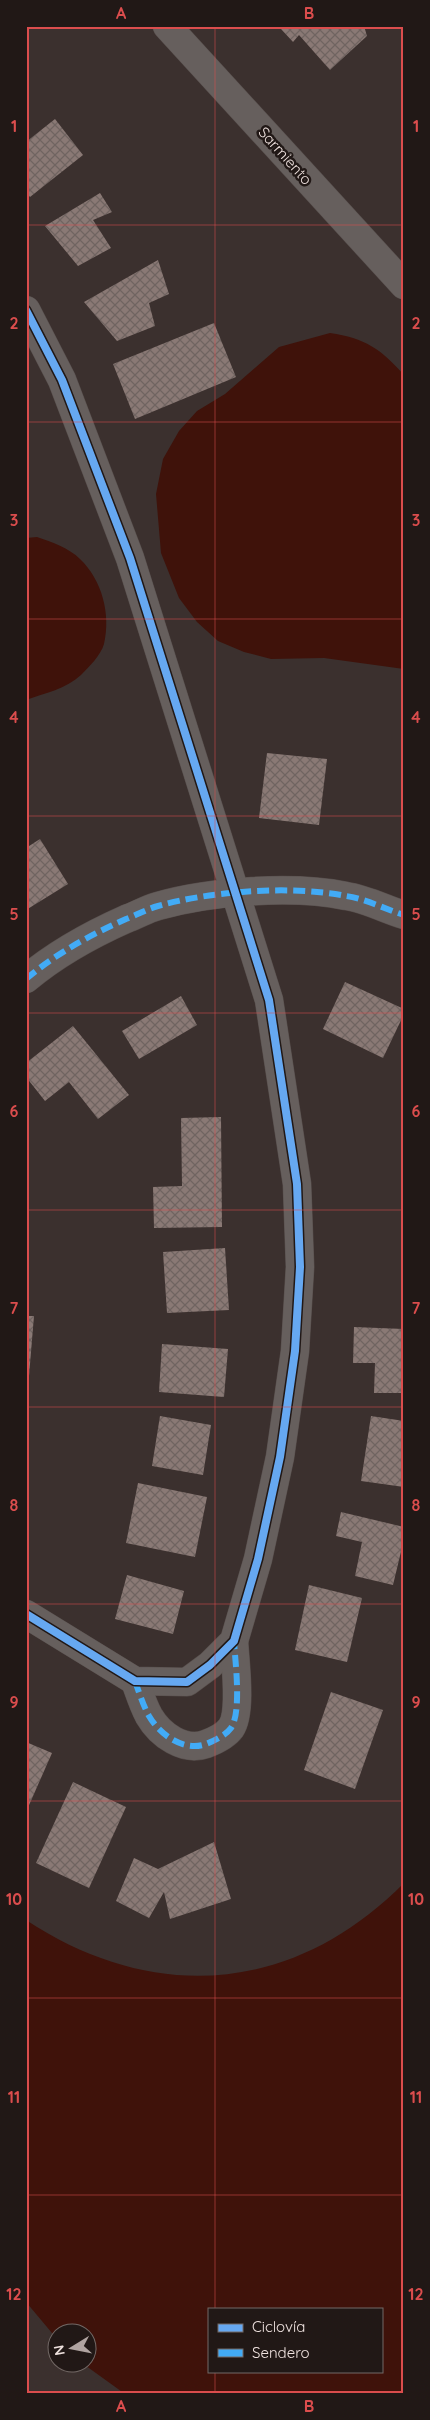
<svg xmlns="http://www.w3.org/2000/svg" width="430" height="2420" viewBox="0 0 430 2420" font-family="Quicksand,sans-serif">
  <defs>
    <pattern id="building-cross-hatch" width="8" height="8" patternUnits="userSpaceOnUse" patternTransform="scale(1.25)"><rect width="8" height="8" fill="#8a7975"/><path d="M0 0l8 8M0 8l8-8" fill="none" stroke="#706461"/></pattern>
  </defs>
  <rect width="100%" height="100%" fill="#3b302e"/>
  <g fill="#3f120a" fill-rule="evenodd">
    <path d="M330,333C365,338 381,349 404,375V669L324,658L271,659L244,652L218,641L197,622L179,598L161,553L156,494L163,459L179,431L197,411L225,394L279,347Z"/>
    <path d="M37,537C52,542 69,548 80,559C102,580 111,614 104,644C101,655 89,667 81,675C66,689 45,693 26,700V538Z"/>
    <path d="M404,1883V2394H125L82,2363L88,2362V2332H58L57,2339L26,2302V1920C155,2005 295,1993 404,1883ZM209,2309H381V2371H209Z"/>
  </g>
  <g fill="url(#building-cross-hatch)">
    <polygon points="285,26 364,26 367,36 330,70 299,35 293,42 281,29"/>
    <polygon points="55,119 83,155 30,197 26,192 26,142"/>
    <polygon points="100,193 112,212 93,220 111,248 78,266 45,226"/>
    <polygon points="158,260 169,294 149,303 155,326 117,341 84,302"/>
    <polygon points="214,323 236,377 135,419 113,364"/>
    <polygon points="267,753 327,759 319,825 259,818"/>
    <polygon points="40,839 68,884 26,910 26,848"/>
    <polygon points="345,982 404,1009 404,1014 383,1058 323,1029"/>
    <polygon points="181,996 197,1025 139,1059 122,1031"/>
    <polygon points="73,1026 129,1095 98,1119 69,1082 45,1101 26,1077 26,1063"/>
    <polygon points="221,1117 222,1227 154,1228 153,1187 182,1186 181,1118"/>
    <polygon points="225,1248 229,1310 167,1313 163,1252"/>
    <polygon points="26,1316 34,1316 29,1376 26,1376"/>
    <polygon points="354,1327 404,1329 404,1393 374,1393 375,1363 353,1363"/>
    <polygon points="162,1344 228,1349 224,1397 159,1392"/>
    <polygon points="160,1416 211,1425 203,1475 152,1466"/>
    <polygon points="371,1416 404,1421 404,1487 361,1481"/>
    <polygon points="138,1483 207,1497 195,1557 126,1543"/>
    <polygon points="341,1512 404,1527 404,1539 393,1585 355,1576 362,1542 336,1536"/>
    <polygon points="127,1575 184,1591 173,1634 115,1619"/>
    <polygon points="309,1585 362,1598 347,1662 295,1650"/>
    <polygon points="331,1692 383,1710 355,1789 304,1770"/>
    <polygon points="26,1742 52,1753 26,1812"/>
    <polygon points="73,1782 126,1807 89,1888 36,1863"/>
    <polygon points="214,1842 231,1899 170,1919 164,1892 149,1918 116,1901 134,1858 158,1869"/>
  </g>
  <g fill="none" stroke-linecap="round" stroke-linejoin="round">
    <defs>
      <g id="minor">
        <polyline points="167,26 404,285"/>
        <polyline points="26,310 62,380 130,558 269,1000 297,1184 300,1267 295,1351 280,1457 258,1559 234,1641 210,1665 187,1682 135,1681 26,1614"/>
        <path d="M26,979C57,953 90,935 126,919C137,915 147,909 158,906C211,891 292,885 346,896C366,899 385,909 404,915"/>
        <path d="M135,1681C139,1692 143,1705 149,1716C160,1735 184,1752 206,1744C214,1741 226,1735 231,1728C242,1712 235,1660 234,1641"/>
      </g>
    </defs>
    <use href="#minor" stroke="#574e4c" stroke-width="29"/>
    <use href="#minor" stroke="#665f5d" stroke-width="28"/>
    <g stroke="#42abf6" stroke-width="6" stroke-dasharray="12 6" stroke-linecap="butt">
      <path d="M26,979C57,953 90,935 126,919C137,915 147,909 158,906C211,891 292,885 346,896C366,899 385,909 404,915"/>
      <path d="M135,1681C139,1692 143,1705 149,1716C160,1735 184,1752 206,1744C214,1741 226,1735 231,1728C242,1712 235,1660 234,1641"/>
    </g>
    <defs>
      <polyline id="cycleway" points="26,310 62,380 130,558 269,1000 297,1184 300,1267 295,1351 280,1457 258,1559 234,1641 210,1665 187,1682 135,1681 26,1614"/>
    </defs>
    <use href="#cycleway" stroke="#211816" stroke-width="11"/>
    <use href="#cycleway" stroke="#66a8f1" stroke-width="8"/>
  </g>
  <path fill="none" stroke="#db4d4d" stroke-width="1" stroke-opacity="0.55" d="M215,26V2309M26,225H404M26,422H404M26,619H404M26,816H404M26,1013H404M26,1210H404M26,1407H404M26,1604H404M26,1801H404M26,1998H404M26,2195H404M215,2371V2394"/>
  <g text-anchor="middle" stroke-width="5" stroke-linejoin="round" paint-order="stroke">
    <g font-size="15" fill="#efe2df" stroke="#211816">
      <text transform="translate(285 156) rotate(48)" y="5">Sarmiento</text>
    </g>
  </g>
  <rect width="430" height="2420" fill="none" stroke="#211816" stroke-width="55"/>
  <rect x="208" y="2308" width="175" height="65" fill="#211816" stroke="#736966"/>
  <rect x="218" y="2324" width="25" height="8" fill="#66a8f1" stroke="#736966"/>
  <text x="252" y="2332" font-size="15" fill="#efe2df">Ciclovía</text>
  <rect x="218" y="2349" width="25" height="8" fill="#42abf6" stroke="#736966"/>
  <text x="252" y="2358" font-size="15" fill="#efe2df">Sendero</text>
  <g transform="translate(72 2348) rotate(260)"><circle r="24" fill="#211816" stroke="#736966"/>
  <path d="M0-4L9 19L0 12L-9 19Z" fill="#b0a4a1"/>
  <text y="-8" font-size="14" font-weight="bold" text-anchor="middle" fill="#efe2df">N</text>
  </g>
  <rect x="28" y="28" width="374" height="2364" fill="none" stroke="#db4d4d" stroke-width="2"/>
  <g font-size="16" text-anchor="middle" font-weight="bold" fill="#db4d4d">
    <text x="121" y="19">A</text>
    <text x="309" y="19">B</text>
    <text x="14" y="132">1</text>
    <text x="416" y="132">1</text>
    <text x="14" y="329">2</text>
    <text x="416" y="329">2</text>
    <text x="14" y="526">3</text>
    <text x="416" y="526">3</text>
    <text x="14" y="723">4</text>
    <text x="416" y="723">4</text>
    <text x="14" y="920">5</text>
    <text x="416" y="920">5</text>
    <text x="14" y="1117">6</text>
    <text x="416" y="1117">6</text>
    <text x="14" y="1314">7</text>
    <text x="416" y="1314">7</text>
    <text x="14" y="1511">8</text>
    <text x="416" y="1511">8</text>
    <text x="14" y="1708">9</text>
    <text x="416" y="1708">9</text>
    <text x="14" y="1905">10</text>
    <text x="416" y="1905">10</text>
    <text x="14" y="2103">11</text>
    <text x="416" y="2103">11</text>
    <text x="14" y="2300">12</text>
    <text x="416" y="2300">12</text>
    <text x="121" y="2412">A</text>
    <text x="309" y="2412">B</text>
  </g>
</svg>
